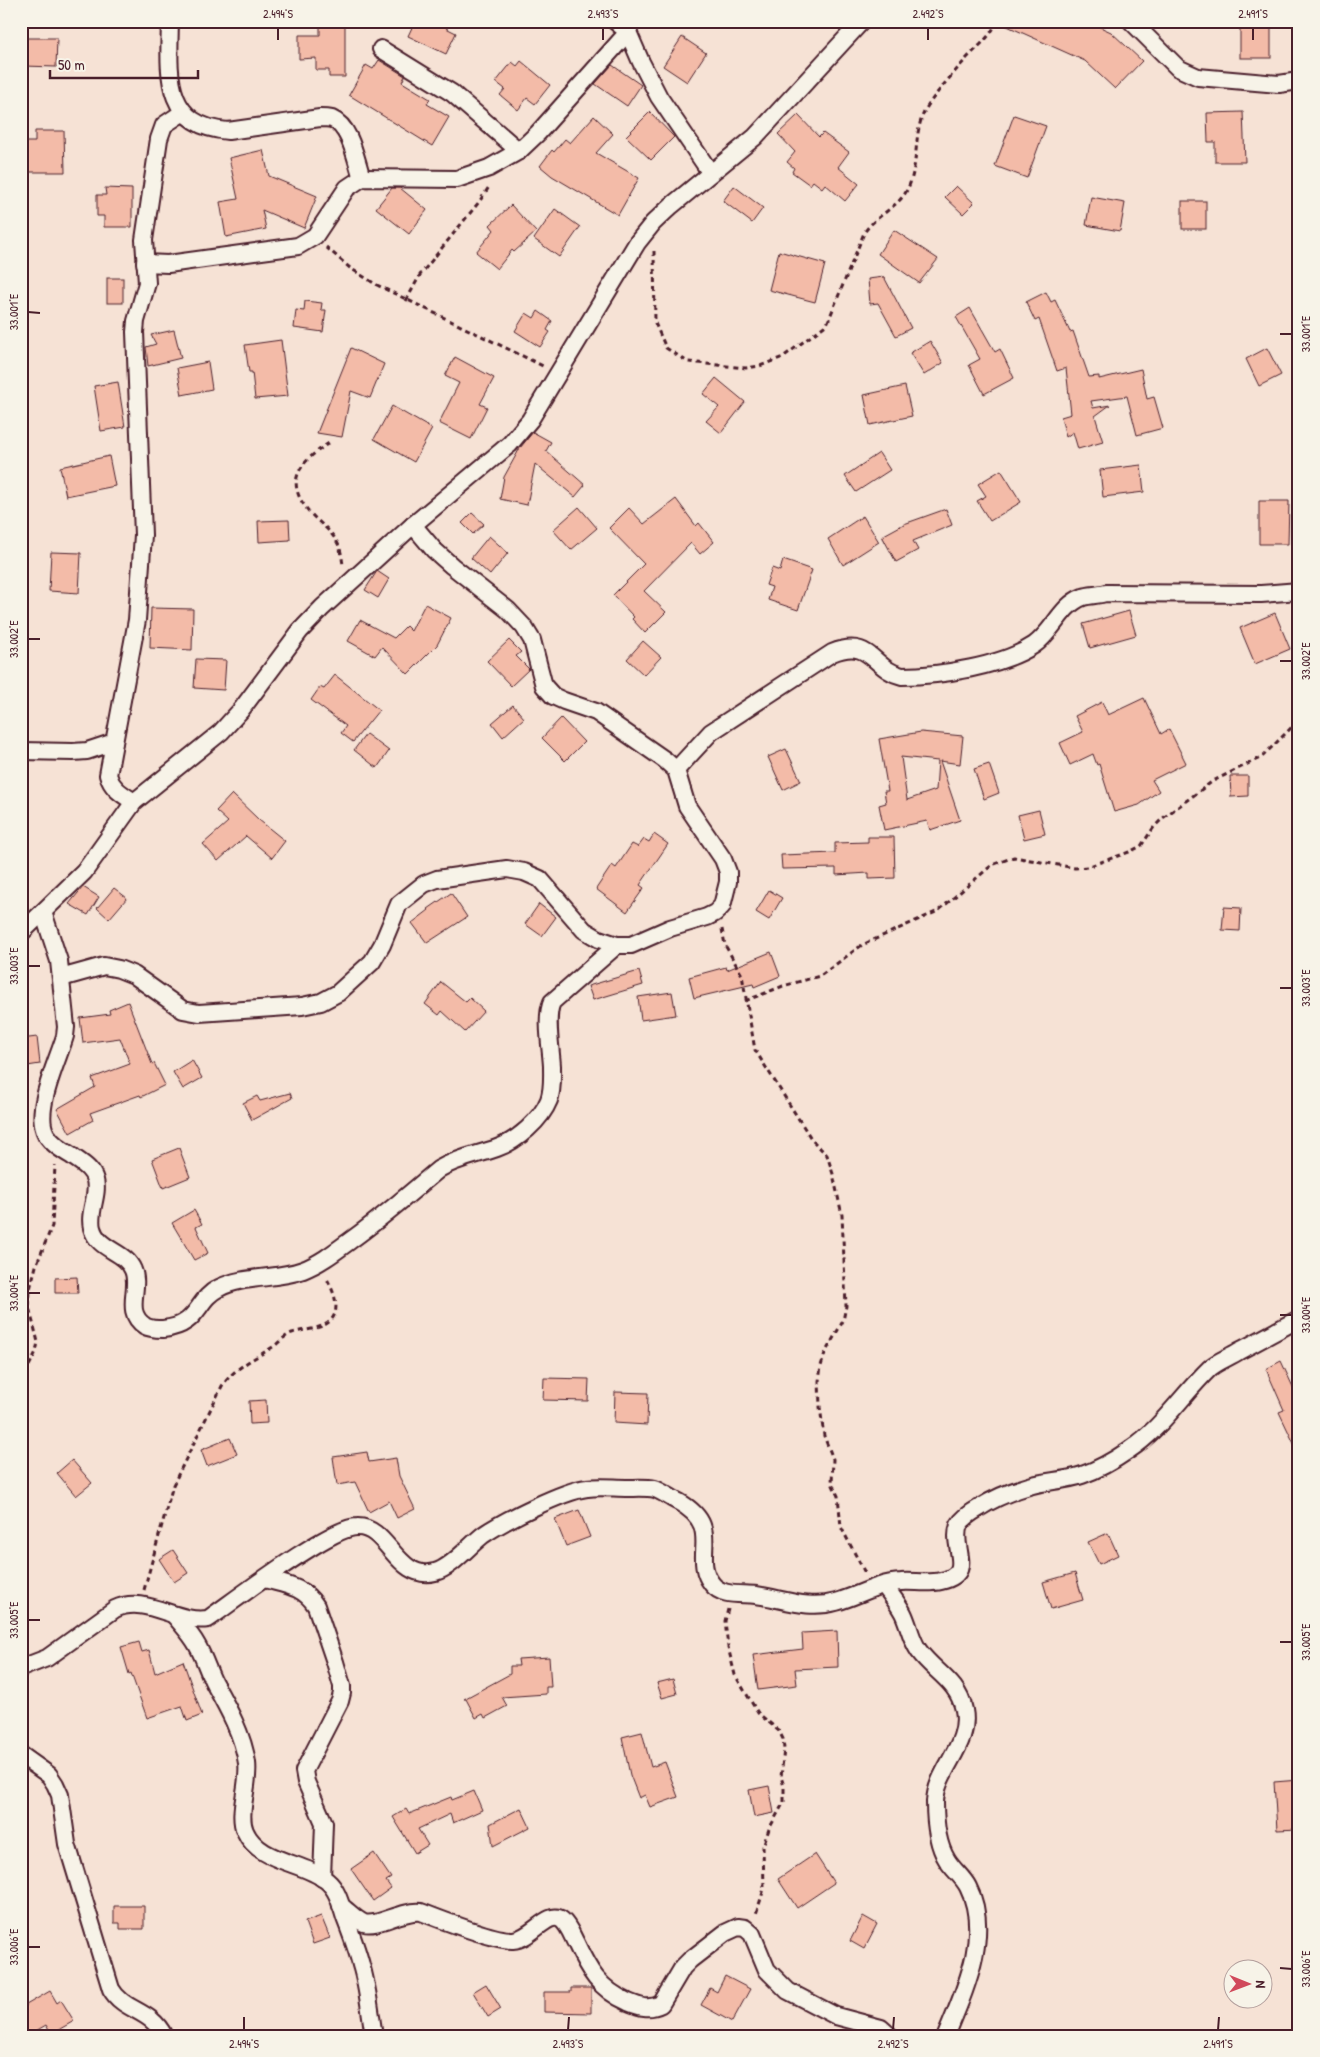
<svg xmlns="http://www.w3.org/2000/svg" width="1320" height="2057" viewBox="0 0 1320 2057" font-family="'Patrick Hand',sans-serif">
  <rect width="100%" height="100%" fill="#f6e2d5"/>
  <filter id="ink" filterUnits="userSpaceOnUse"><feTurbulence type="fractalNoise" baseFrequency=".02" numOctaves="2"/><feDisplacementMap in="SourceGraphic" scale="10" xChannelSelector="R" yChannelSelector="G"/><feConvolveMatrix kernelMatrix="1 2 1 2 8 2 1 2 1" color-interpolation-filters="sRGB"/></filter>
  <g filter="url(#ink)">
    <g fill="#f3bba8" stroke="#4a1f2b" fill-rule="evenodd">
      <polygon points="415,21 450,21 446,28 456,33 446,54 408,36"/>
      <polygon points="996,21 1087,21 1111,32 1142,61 1115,89 1085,61"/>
      <polygon points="320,25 345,25 345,77 329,77 329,70 316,70 316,58 299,59 299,35 320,35"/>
      <rect x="1240" y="28" width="31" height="30"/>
      <polygon points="682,37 706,53 687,82 663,66"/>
      <polygon points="25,38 57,38 56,67 24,66"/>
      <polygon points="379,60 405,76 402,82 430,99 427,104 449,117 432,146 349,95 366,65 373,69"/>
      <polygon points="521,61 550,85 535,104 527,98 518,110 500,95 505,89 496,82 512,62 517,66"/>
      <polygon points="612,65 641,85 627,106 595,84"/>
      <polygon points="650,112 674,137 651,160 626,136"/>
      <polygon points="1243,112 1245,162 1215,162 1215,142 1208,142 1207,113"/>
      <polygon points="798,115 819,137 823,133 849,152 838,167 859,184 845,201 825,184 822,188 813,181 810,185 792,172 794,168 787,162 795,152 778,134"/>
      <polygon points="1014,115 1046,126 1027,178 995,166"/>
      <polygon points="594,116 613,134 596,153 639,178 618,215 552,176 540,166 552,150 554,152 565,139 570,143"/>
      <polygon points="35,131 64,131 65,172 24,172 23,142 35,142"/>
      <polygon points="263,150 269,176 317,196 304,228 262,210 266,229 226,237 220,202 238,199 229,158"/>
      <polygon points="734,186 763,208 752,223 723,201"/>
      <polygon points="956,186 974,203 963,214 945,197"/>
      <polygon points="105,188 132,189 132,227 104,227 104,216 97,216 97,195 106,195"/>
      <polygon points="392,188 400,188 427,210 409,234 376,208"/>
      <polygon points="1091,197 1125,203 1120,231 1086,225"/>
      <rect x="1182" y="201" width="24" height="28"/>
      <polygon points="511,205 536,232 514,252 512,250 497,269 476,252 494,230 490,225"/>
      <polygon points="555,209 580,227 559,257 534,239"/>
      <polygon points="894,230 938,259 919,283 878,254"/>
      <polygon points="779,251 825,264 815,302 769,290"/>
      <polygon points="884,277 911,328 896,336 878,303 870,304 868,279"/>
      <rect x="107" y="278" width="16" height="25"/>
      <polygon points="1046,292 1051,302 1055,300 1070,332 1073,331 1089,377 1099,376 1099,379 1141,369 1147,399 1154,397 1163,428 1137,435 1127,396 1091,401 1093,408 1110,405 1095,416 1103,442 1078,449 1073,432 1066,437 1061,417 1071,414 1066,368 1057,371 1039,319 1035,321 1026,302"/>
      <polygon points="305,301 322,303 321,310 326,310 323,332 294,328 296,310 304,311"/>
      <polygon points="970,308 995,352 1000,349 1014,378 984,394 969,365 980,359 956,317"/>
      <polygon points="538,311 552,321 547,330 550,332 540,347 515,331 526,313 534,318"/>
      <polygon points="174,330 181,358 148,366 146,347 156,344 151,335"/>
      <polygon points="281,340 288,396 255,399 252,372 249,372 245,345"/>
      <polygon points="930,341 943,363 924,375 910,353"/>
      <polygon points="351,348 384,364 370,398 351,391 342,437 317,433"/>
      <polygon points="1267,348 1281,375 1259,386 1246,359"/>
      <polygon points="455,357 494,378 480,404 487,407 471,439 439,423 459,383 445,376"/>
      <polygon points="208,362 212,389 182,395 177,368"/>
      <polygon points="716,378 745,402 721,433 706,421 719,407 703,394"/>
      <polygon points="118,382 125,427 101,431 94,386"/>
      <polygon points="905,386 912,416 870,425 864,395"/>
      <polygon points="392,406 432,429 414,462 374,439"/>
      <polygon points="533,432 551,442 546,451 585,485 575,497 535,464 527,505 500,499 504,477 520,448"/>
      <polygon points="879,453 890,470 856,492 845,476"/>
      <polygon points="109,456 115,486 66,496 60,467"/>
      <polygon points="1141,465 1144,492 1103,497 1100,470"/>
      <polygon points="1001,470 1021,502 990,521 977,501 986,496 978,484"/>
      <polygon points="676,499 696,526 699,523 714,542 700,554 691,543 644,591 666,612 645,633 632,619 634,617 613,595 644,564 609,528 629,508 644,524"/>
      <polygon points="1259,501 1289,501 1288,544 1259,544"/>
      <polygon points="579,507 597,528 571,550 553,530"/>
      <polygon points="946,509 952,525 913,541 918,550 896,562 882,536 904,524"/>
      <polygon points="472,513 484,524 473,534 462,523"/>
      <polygon points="863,516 879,542 843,565 828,539"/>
      <polygon points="289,520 290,540 259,542 258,521"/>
      <polygon points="489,536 508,553 490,575 471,558"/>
      <polygon points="51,552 81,553 79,593 49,591"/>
      <polygon points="783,560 812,570 798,610 768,600 772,587 766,585 772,568 780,571"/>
      <polygon points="377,571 389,579 378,598 365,590"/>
      <polygon points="425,604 451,618 437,645 408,674 382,647 375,656 348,641 360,620 394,638 406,626 411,631"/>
      <polygon points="151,608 193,609 192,650 150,648"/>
      <polygon points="1129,611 1136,635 1090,648 1083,624"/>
      <polygon points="1275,613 1290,649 1255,664 1240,628"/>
      <polygon points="509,640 521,652 516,656 529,669 511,686 487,661"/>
      <polygon points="643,641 661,657 644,675 627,659"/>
      <polygon points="196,659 226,660 224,690 194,688"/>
      <polygon points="335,675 379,710 353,742 341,733 346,726 311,700 320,687 324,689"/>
      <polygon points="1144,698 1161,734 1169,729 1186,763 1152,780 1159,791 1139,805 1114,812 1099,764 1097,765 1093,754 1070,765 1060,743 1083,732 1075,716 1102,702 1108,715"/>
      <polygon points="513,705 524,718 503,737 492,723"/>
      <polygon points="561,718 584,742 565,761 542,738"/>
      <path d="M921,732L963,736L960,764L940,761L960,820L930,830L927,821L884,830L879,805L886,803L884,791H888L879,739ZM901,757L938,761L936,790L907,800Z"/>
      <polygon points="366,734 389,751 377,768 354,750"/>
      <polygon points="786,749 801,781 783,790 768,757"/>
      <polygon points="989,764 999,793 984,799 974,769"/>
      <polygon points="1230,776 1248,776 1248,796 1231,797"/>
      <polygon points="232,794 259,820 285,841 272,858 246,836 218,861 203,844 228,822 216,811"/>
      <polygon points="1039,810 1045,834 1024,839 1018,815"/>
      <polygon points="654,834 668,844 640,885 644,888 627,912 596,889 612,865 616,868 632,844 638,847 644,839 649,842"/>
      <polygon points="868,837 894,837 895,878 869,879 869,873 836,875 836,868 782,869 781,855 835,853 835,843 868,842"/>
      <polygon points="83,887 99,897 88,915 69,904"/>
      <polygon points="114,888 127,898 109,919 97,908"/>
      <polygon points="769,890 782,898 769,920 756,912"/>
      <polygon points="451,893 467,917 427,943 412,923 429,910 428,909"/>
      <polygon points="539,904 556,917 542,936 525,924"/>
      <polygon points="1224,907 1241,908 1240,931 1222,930"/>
      <polygon points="771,952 780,976 754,987 753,984 694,998 689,977 726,967 727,970"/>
      <polygon points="639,971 643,985 593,1000 588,986"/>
      <polygon points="441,982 466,1002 470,998 484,1011 465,1032 442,1011 439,1015 425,1004"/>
      <polygon points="672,992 676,1015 641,1020 638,997"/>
      <polygon points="128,1002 152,1064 154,1063 165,1085 141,1097 140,1095 90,1113 93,1120 70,1133 57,1109 95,1087 92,1078 130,1064 120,1038 83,1043 80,1018 110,1014 109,1010"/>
      <polygon points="37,1037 40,1064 21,1067 21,1039"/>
      <polygon points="192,1060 202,1078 183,1089 173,1072"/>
      <polygon points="290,1093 292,1098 252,1120 243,1103 257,1096 260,1101"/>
      <polygon points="179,1148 190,1177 163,1188 152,1159"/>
      <polygon points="194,1210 202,1224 196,1227 208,1253 194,1260 172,1223"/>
      <polygon points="77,1277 78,1293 55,1293 55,1278"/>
      <polygon points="1281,1361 1299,1400 1299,1454 1279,1412 1284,1410 1266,1369"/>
      <polygon points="544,1378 589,1379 588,1401 543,1400"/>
      <polygon points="615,1392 648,1393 647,1425 614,1423"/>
      <polygon points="266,1400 267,1423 250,1424 249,1401"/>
      <polygon points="230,1438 237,1454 207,1466 201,1450"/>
      <polygon points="367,1452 369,1462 396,1458 399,1476 415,1509 397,1518 389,1501 369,1512 355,1482 337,1485 333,1457"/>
      <polygon points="72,1460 92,1483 76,1496 57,1473"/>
      <polygon points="579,1510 590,1537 566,1546 555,1519"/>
      <polygon points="1108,1533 1118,1555 1099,1564 1088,1542"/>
      <polygon points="173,1550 188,1573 174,1582 159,1559"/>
      <polygon points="1075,1573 1083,1600 1051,1609 1043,1582"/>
      <polygon points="837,1631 838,1667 795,1669 797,1685 758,1690 753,1655 803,1649 802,1633"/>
      <polygon points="139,1642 142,1652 149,1650 155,1673 183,1661 202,1715 187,1721 182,1706 147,1718 131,1673 129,1674 121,1647"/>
      <polygon points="549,1657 551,1687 546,1687 546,1694 502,1697 507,1706 485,1718 483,1714 476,1718 466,1699 464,1699 510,1674 510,1666 519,1666 518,1659"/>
      <polygon points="673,1679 677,1694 662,1698 657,1683"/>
      <polygon points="642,1732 651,1767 665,1762 678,1797 650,1807 645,1795 639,1798 630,1775 622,1737"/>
      <polygon points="1299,1780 1299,1829 1277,1830 1274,1782"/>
      <polygon points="769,1786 774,1813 754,1817 749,1790"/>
      <polygon points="474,1791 482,1810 453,1823 450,1814 418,1829 428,1845 415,1853 393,1817 406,1809 409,1814 451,1797 452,1800"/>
      <polygon points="521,1808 530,1827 493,1846 490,1824"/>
      <polygon points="374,1853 391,1878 386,1881 391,1888 373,1901 351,1869"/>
      <polygon points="815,1854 834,1883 797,1908 778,1879"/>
      <polygon points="114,1906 144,1906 144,1929 120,1929 120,1923 114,1923"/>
      <polygon points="321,1916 330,1938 313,1944 305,1922"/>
      <polygon points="863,1916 877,1924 864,1949 850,1941"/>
      <polygon points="725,1976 750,1989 732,2022 701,2005 710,1988 717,1992"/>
      <polygon points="486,1984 501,2009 488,2017 473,1992"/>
      <polygon points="571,1988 591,1988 591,2013 544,2012 544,1992 571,1992"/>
      <polygon points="50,1991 57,2003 61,2000 74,2021 51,2034 46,2025 27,2036 21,2036 21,2008"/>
    </g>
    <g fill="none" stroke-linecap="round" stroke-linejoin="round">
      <defs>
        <g id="street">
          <path d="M170,21C169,71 162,126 228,131L320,118C323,118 328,118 332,119C351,127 356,161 362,178"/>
          <polyline points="1131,21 1178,68 1198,77 1279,84 1299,81"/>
          <polyline points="631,23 628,32 641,62 659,97 710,172"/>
          <polyline points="381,49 452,93 519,151"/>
          <polyline points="145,263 168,264 298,246 315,236 347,188 362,178 457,179 489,168 519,151 538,133 628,32 615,21"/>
          <polyline points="21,751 73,752 87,751 114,742"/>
          <path d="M676,770L711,732L832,653C872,637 872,669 902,676C939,676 1003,666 1034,645C1053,632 1061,605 1083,597C1090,595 1099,595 1106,593L1261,594L1299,591"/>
          <path d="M134,802C122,794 112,789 108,775L137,620L143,535L135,332L136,321L147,283L144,240L159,139L164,125L182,113"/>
          <path d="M43,912L59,961L66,1027L65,1036C58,1060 33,1111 46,1134C52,1144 62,1150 72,1156C81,1163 92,1168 95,1180C99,1195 88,1212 92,1228C98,1251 125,1250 133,1270C141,1288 123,1312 145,1326C150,1329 157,1329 163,1329C200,1325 195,1300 219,1288C244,1275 276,1280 303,1270C321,1263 336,1251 351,1240C382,1218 410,1193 439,1169C457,1158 477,1155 497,1148C517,1141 541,1120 549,1100C553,1089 552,1077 552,1066C551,1048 545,1017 552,1002L617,945"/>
          <polyline points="21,933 84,872 134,802 221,732 241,710 300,631 322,608 413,525 510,444 530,420 637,243 653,223 671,206 755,137 862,21"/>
          <polyline points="61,978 104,966 119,969 134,975 183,1010 199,1013 302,1006 321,1002 338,993 372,962 382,945 399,904 424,884 437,879 507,869 524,872 540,879 584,930 599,939 617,945 631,945 670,928 707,917 715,913 722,906 728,882 728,872 723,859 687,806 676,770 665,760 596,712 564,701 553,696 544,686 532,640 524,627 508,610 452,566 434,550 413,525"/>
          <path d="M265,1579C286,1585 303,1586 316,1606L335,1662L342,1686V1693L340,1701L304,1771L306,1782L324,1823L322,1878"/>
          <path d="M884,1585C890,1594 898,1603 903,1613C909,1625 911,1640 919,1651C934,1672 958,1681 964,1710C971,1745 936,1769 935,1802C935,1821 937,1844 947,1860C953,1870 963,1877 968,1887C992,1934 964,1992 946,2036"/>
          <path d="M174,1615C182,1625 191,1634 197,1645C204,1657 208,1671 214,1683C228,1708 243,1735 247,1763C250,1784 237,1813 245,1831C259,1863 303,1861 327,1881C338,1890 341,1906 345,1918C351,1934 357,1949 361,1965C368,1987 370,2013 374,2036"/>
          <path d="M21,1668L47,1658L115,1609C146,1594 176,1624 208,1619C235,1600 330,1527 357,1527C388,1526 397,1582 435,1572C451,1568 469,1546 483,1535C503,1521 563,1491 587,1488C600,1486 614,1488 628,1488C636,1488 646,1487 655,1489C663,1492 671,1498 679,1502C725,1528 690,1556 712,1584C722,1597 741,1593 756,1595C784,1599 808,1610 836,1602C858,1596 878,1583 901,1582C914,1581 928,1584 941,1581C977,1573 950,1547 959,1525C963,1518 972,1512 979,1508C994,1498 1012,1491 1029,1486C1046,1481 1064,1481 1082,1475C1097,1470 1116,1459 1129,1450C1162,1428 1182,1395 1210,1368C1218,1361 1230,1357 1239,1351C1259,1341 1279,1329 1299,1319"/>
          <path d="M21,1755L49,1775L55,1784L60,1795L67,1844L111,1989C124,2012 151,2009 164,2036"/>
          <path d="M341,1906C348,1911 356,1920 364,1923C378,1927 402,1910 421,1912C439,1919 495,1941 513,1940C532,1939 548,1909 562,1920C569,1926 572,1936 576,1943C589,1971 599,1989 628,2002C640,2007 649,2010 661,2004L683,1967L690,1960L725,1933L738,1927L745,1928L752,1934L767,1970L788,1991L836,2016L881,2028L890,2036"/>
        </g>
      </defs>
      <use href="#street" stroke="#4a1f2b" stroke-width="20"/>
      <g stroke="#4a1f2b" stroke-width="3" stroke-dasharray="5 4" stroke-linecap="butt">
        <polyline points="326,247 350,268 377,285 543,366"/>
        <path d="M654,251L655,323L666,348L688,362L746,368L760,366L783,357L827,324L864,233C875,215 899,208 908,188C920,163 912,130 927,107C938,90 953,74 966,59C977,47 991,37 997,21"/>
        <polyline points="406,301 420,275 479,202 489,187"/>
        <path d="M329,443C297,464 282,484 314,517C322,525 332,532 337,542C341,549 342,558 343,565"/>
        <polyline points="722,929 725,945 742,975 755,1050 812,1140 827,1155 833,1174 842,1215 846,1306 843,1321 825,1353 821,1366 819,1381 820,1407 824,1436 833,1459 832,1483 838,1496 841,1527 865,1573"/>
        <polyline points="745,1001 783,986 820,976 862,945 938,911 992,865 1014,857 1075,868 1087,867 1129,852 1141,846 1154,827 1163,818 1213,781 1262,757 1293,726 1299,724"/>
        <polyline points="21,1382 36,1352 38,1342 29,1307 30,1289 36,1266 52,1226 55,1165"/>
        <path d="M144,1590L173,1485L222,1386C235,1367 254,1359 273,1347C280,1342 284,1336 292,1333C304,1329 322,1330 331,1320C342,1308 332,1288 326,1277"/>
        <polyline points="728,1609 725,1621 728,1647 735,1675 758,1713 779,1731 783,1739 784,1749 781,1777 784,1786 784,1802 769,1829 763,1846 764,1889 756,1914"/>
      </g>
      <use href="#street" stroke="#f7f3e8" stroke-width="16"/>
    </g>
  </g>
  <path fill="none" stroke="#4a1f2b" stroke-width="2" d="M278,40V28M603,40V28M928,40V28M1253,40V28M28,312L40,313M1280,334H1292M28,639H40M1280,661H1292M28,966H40M1280,988H1292M28,1293H40M1280,1315H1292M28,1620H40M1280,1642H1292M28,1947H40M1280,1968L1292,1969M244,2030V2017M568,2030L569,2017M893,2030L894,2017M1218,2030L1219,2017"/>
  <rect width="1320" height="2057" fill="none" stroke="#f7f3e8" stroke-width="55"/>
  <g transform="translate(1248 1984) rotate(91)"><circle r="24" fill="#f7f3e8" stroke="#b29e9c"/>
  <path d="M0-4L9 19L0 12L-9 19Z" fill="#d1495b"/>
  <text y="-8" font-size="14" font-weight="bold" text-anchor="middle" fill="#4a1f2b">N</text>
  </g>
  <path d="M50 70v8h148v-8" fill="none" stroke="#4a1f2b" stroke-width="2.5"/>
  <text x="58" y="70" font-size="15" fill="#4a1f2b" stroke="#f7f3e8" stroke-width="4" paint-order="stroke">50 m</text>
  <rect x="28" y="28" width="1264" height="2002" fill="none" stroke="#4a1f2b" stroke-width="2"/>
  <g font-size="12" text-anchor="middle" fill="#4a1f2b">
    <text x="278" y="18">2.494°S</text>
    <text x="603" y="18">2.493°S</text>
    <text x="928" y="18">2.492°S</text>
    <text x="1253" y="18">2.491°S</text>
    <text transform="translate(14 312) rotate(-90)" y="4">33.001°E</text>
    <text transform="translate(1306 334) rotate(-90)" y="4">33.001°E</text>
    <text transform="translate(14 639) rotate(-90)" y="4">33.002°E</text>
    <text transform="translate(1306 661) rotate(-90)" y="4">33.002°E</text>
    <text transform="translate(14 966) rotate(-90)" y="4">33.003°E</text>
    <text transform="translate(1306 988) rotate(-90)" y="4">33.003°E</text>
    <text transform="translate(14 1293) rotate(-90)" y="4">33.004°E</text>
    <text transform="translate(1306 1315) rotate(-90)" y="4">33.004°E</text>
    <text transform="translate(14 1620) rotate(-90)" y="4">33.005°E</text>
    <text transform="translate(1306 1642) rotate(-90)" y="4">33.005°E</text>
    <text transform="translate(14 1947) rotate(-90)" y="4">33.006°E</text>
    <text transform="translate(1306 1969) rotate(-90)" y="4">33.006°E</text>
    <text x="244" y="2048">2.494°S</text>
    <text x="568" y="2048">2.493°S</text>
    <text x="893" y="2048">2.492°S</text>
    <text x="1218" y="2048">2.491°S</text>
  </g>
</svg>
